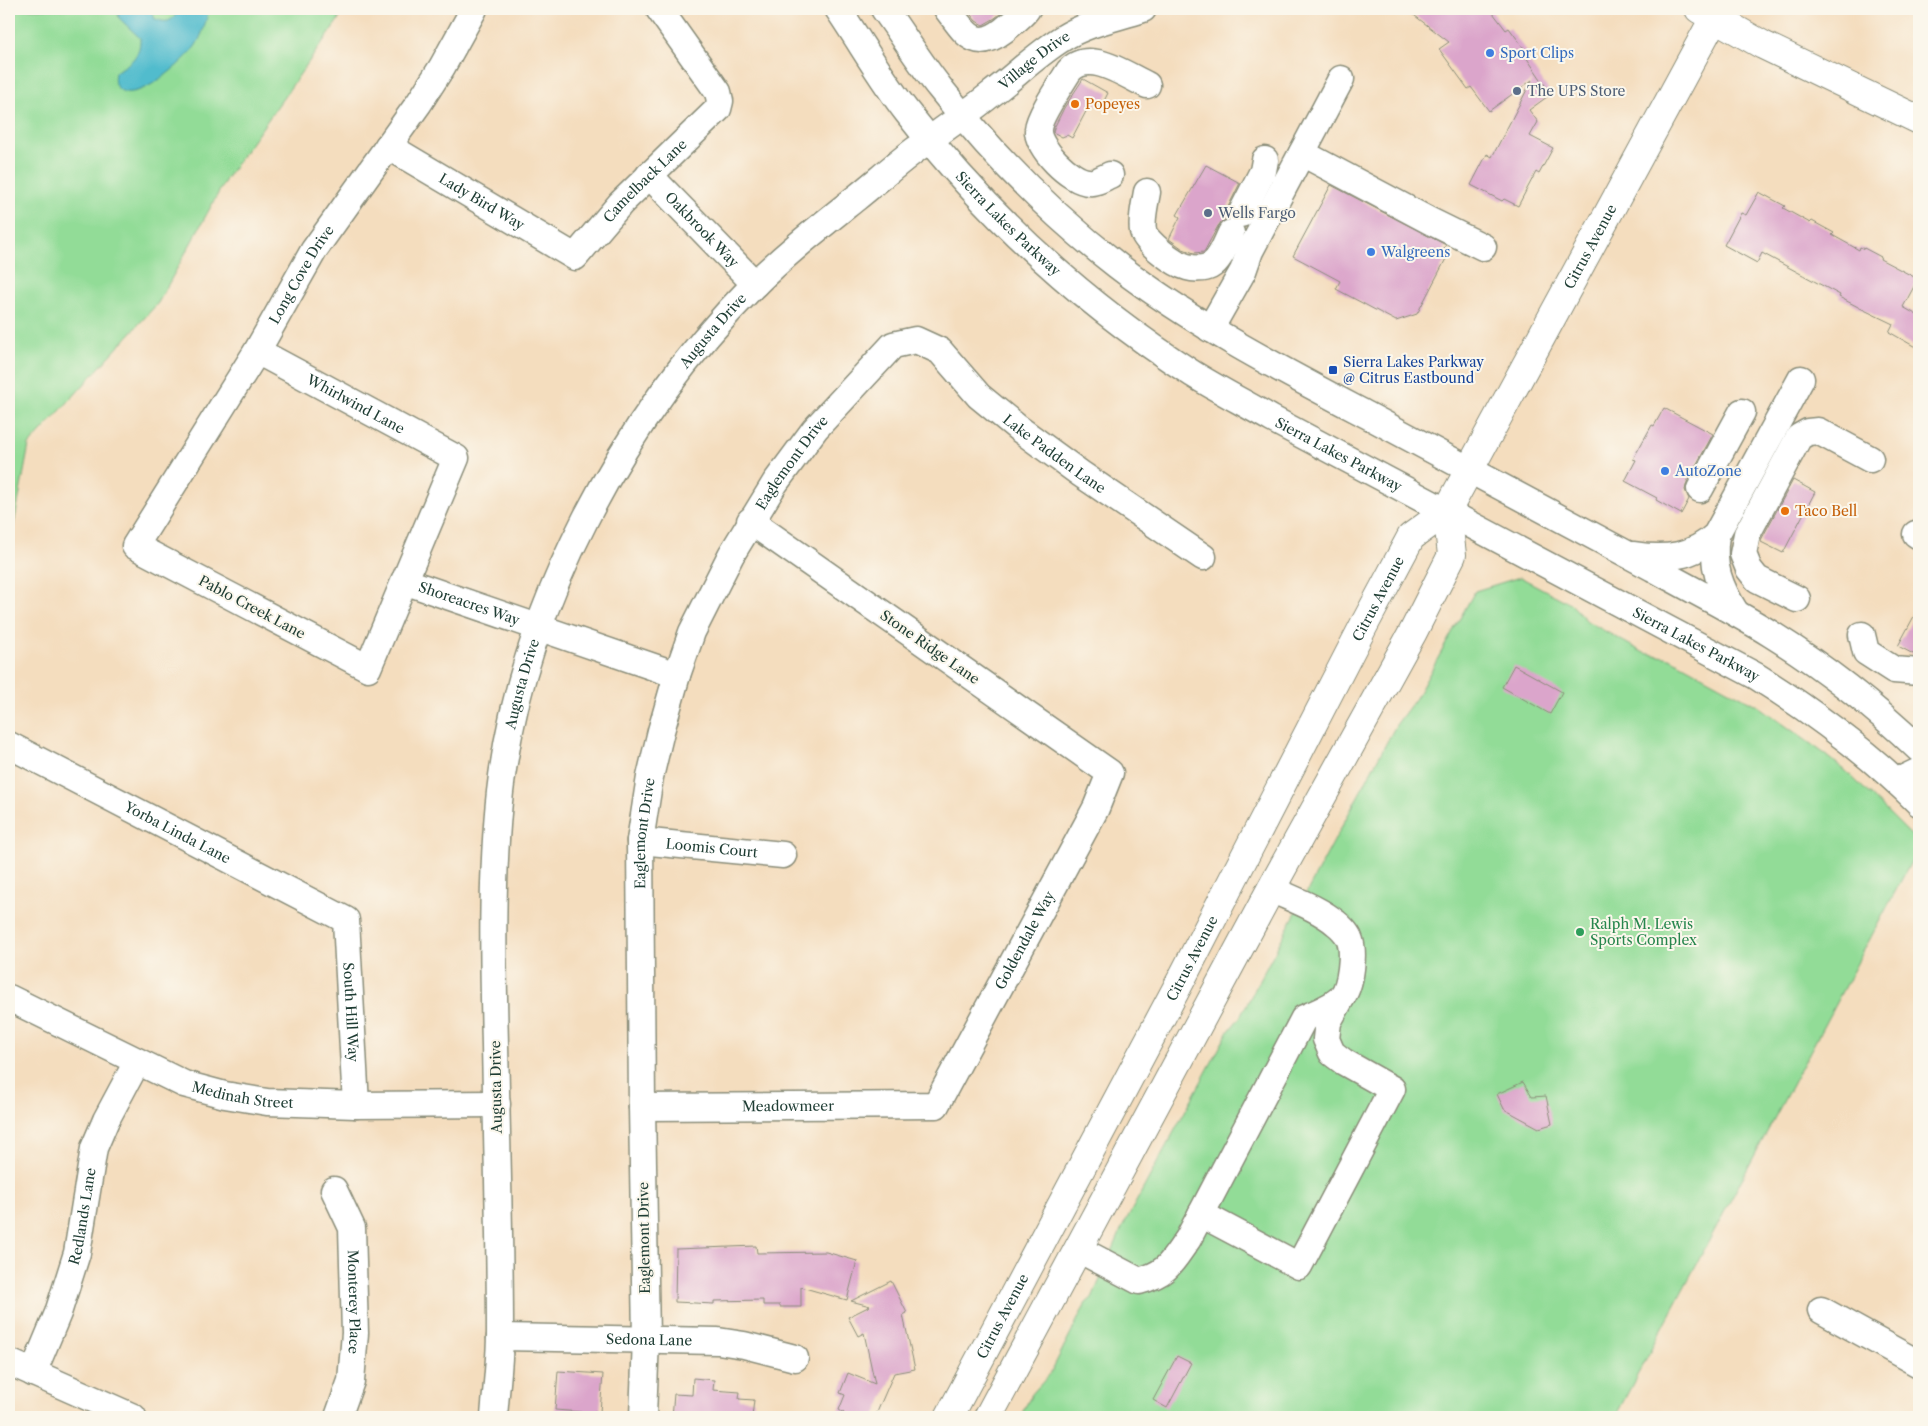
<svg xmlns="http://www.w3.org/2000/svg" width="1928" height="1426" viewBox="0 0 1928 1426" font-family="'Libre Caslon Text',serif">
  <rect width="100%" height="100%" fill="#fbf7ec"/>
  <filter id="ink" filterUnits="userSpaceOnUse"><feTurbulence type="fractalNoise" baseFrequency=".02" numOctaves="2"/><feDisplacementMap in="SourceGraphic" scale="10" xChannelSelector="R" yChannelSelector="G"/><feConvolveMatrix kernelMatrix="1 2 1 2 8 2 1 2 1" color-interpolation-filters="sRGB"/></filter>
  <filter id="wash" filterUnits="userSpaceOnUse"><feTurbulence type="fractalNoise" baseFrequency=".0096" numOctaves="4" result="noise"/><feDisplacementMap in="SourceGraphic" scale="20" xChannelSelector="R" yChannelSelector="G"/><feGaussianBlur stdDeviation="1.12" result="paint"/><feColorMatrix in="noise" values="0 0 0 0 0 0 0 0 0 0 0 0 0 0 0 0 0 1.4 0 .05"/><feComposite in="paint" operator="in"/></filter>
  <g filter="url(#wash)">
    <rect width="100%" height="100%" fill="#f4ddbe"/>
    <g fill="#92dc97" stroke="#588c66">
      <polygon points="9,9 346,9 226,179 158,303 29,445 9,551"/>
      <polygon points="1520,577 1571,604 1587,621 1644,653 1670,658 1758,706 1825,754 1846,771 1919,843 1919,847 1615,1417 1020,1417 1032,1394 1050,1374 1086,1303 1092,1298 1123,1226 1228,1032 1240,1017 1396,725 1416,698 1475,591"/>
    </g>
    <path fill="#51bccd" stroke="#387c80" d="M117,9H151L155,19C169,24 172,21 180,9H209C206,21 203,34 196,45C186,61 141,100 122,91C113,86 114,80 115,72C130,64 141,56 140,38L119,18Z"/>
    <g id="blocks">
      <g fill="#dba5cb">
        <polygon points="966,9 1006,9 995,18 983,25 976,21"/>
        <polygon points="1406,9 1490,9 1506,30 1509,28 1529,55 1526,57 1551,94 1529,110 1538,122 1530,136 1553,148 1539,174 1536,172 1518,206 1504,199 1502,201 1471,185 1487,154 1492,157 1532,80 1489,111 1471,87 1468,89 1439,49 1449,42"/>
        <polygon points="1083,79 1108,93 1101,107 1091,102 1072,138 1067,135 1062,137 1053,132 1054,128 1064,108"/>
        <polygon points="1206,165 1240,183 1228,207 1226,214 1227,219 1222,221 1218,226 1204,252 1194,253 1183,249 1169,239 1180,217 1177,215"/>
        <polygon points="1331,185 1446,245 1443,250 1449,253 1417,314 1396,321 1336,289 1340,281 1293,256"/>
        <polygon points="1759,192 1785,206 1783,208 1810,223 1812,221 1834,233 1832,235 1859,250 1860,247 1864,249 1864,248 1881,257 1880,259 1918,279 1903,307 1919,316 1919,349 1889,332 1893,324 1860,308 1839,297 1840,295 1762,253 1757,263 1724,245 1741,213 1746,215"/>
        <polygon points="1664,408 1713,434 1687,482 1685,490 1689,499 1681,514 1656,500 1657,498 1625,481 1636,460 1633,459 1652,425 1654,426"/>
        <polygon points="1793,480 1815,492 1783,553 1761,542 1761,540"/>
        <polygon points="1919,607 1919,657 1898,646"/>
        <polygon points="1514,665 1562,692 1550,714 1502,687"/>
        <polygon points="1523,1082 1532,1097 1546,1096 1552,1124 1539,1128 1504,1109 1497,1094"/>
        <polygon points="756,1246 757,1253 826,1252 857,1261 847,1300 801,1287 801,1307 780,1307 780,1305 763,1305 763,1300 714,1301 714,1304 675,1302 676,1249"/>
        <polygon points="891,1281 907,1313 903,1315 915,1369 894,1373 875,1417 842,1417 844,1413 839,1410 845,1395 840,1393 848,1373 875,1384 864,1333 858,1336 848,1317 870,1306 851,1301"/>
        <polygon points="1177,1356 1191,1363 1167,1408 1153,1400"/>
        <polygon points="558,1371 603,1374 600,1412 594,1411 594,1413 555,1410"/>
        <polygon points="693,1378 714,1380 713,1390 740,1392 739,1399 754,1400 752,1417 672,1417 674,1394 692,1395"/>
      </g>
    </g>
  </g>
  <g filter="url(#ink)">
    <use href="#blocks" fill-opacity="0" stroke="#8a8d79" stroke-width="1"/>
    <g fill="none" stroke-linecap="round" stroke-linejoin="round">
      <defs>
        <g id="minor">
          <path id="s1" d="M838,9C861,43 882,80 907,112C987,215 1084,304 1193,374C1219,390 1246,404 1272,419L1756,676C1815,713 1870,754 1919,803"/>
          <path d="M884,9C903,35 920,63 940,88C991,153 1052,215 1118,266C1195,325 1282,370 1367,415C1463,466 1558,517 1653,568C1692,590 1733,610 1771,634C1824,667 1874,706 1919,749"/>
          <path d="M947,9C965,32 974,53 1004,30C1012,23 1021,17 1027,9"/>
          <path id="s2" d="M388,146L575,257L621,203L718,109L720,101L718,92L659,9"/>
          <polyline points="1302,153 1430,221 1483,247"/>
          <path id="s3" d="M649,175L755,284"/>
          <path d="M1110,175C1103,178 1096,183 1089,182C1071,182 1036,147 1038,129C1039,116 1061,84 1069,71C1089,48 1125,75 1147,85"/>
          <path d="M1147,192C1145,204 1141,219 1143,231C1146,243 1175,264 1187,267C1194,269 1204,269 1210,266C1221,260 1226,243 1231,233"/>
          <polyline points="1241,214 1263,171 1265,160"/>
          <polyline points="1210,329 1243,271 1250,251 1341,79"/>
          <path id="s4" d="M257,351L456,458L368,668L135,546L257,351L314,250L419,103L442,67L474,9"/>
          <polyline points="1700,489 1742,412"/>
          <polyline points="1916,534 1919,536"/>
          <path d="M1716,535C1711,565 1720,588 1736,613"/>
          <path d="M1634,555C1665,560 1693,557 1716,535L1801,379"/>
          <path id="s5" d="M404,581L677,675"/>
          <polyline points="1797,599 1757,579 1749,569 1743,554 1747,534 1799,437 1808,432 1818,431 1870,459"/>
          <polyline points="1862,635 1866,652 1894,670 1919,672"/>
          <path id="s6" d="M9,745L346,920L356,1105"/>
          <polyline points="1898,781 1919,771"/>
          <path id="s7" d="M640,841L783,855"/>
          <path id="s8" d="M9,998L184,1084L225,1095L267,1102L356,1105L497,1104"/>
          <path id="s9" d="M642,1107L936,1105L1096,808L1110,773L750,521"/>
          <path id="s10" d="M334,1190L352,1228L355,1333L351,1381L338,1417"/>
          <polyline points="1201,1214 1299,1266 1392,1089 1344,1062 1332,1053 1326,1039 1328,1022 1342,997"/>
          <path d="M1078,1249L1139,1281C1168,1273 1171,1263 1188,1239L1304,1018C1316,1013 1332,1007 1341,998C1351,987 1355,951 1349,938C1347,933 1340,926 1336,923C1318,908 1292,899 1271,889"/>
          <polyline points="1821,1310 1919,1364"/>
          <path id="s11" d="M500,1337L718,1341L744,1345L795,1358"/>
          <polyline points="9,1362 133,1417"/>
          <path id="s12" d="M33,1373L58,1313L77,1253L94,1148L106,1120L137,1062"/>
          <path id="s13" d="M494,1417C496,1389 500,1361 500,1333C500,1237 497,1141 495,1045C493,961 491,875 500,792C521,606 623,418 753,286C785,254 821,226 856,198C876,182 895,165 915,150C940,132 966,114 990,95C1015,76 1037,54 1063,38C1087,23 1116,18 1143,9"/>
          <path id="s14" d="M643,1417L646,1338L642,1107L640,841L650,777L661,731L677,675L692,632L731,555L775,483L815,429L893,345L916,340L940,351L979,396L1018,428L1081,474L1203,557"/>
        </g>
        <g id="major">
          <path id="s15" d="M949,1417L1181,980L1363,627L1411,537L1447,511L1719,9"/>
          <polyline points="988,1417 1271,889 1413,632 1452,555 1447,511"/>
        </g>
        <polyline id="highway" points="1699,9 1763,45 1919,120"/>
      </defs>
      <use href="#minor" stroke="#8a8d79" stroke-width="29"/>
      <use href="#major" stroke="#8a8d79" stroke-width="30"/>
      <use href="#highway" stroke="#8a8d79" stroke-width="30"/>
      <use href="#minor" stroke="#fff" stroke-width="26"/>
      <use href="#major" stroke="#fff" stroke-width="28"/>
      <use href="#highway" stroke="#fff" stroke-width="28"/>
    </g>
  </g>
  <g fill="#3f7fe0" stroke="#fbf7ec" stroke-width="2">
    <circle cx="1490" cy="53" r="5"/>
    <circle cx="1371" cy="252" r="5"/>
    <circle cx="1665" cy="471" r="5"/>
  </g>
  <g fill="#5c6f8a" stroke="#fbf7ec" stroke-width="2">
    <circle cx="1517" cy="91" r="5"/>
    <circle cx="1208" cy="213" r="5"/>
  </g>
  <g fill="#e8710a" stroke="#fbf7ec" stroke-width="2">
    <circle cx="1075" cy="104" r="5"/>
    <circle cx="1785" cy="511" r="5"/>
  </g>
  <rect fill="#1a4fb4" stroke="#fbf7ec" stroke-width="2" x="1328" y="365" width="10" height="10" rx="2.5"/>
  <circle fill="#2e9e5b" stroke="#fbf7ec" stroke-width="2" cx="1580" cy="932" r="5"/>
  <g text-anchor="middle" stroke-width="4" stroke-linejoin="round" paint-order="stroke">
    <g font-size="14" fill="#366cbe" stroke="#fbf7ec" text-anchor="start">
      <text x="1500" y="58">Sport Clips</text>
      <text x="1381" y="257">Walgreens</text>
      <text x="1675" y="476">AutoZone</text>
    </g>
    <g font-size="14" fill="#1f3d34" stroke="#fbf7ec">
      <text dy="5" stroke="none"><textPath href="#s13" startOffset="1562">Village Drive</textPath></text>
      <text dy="5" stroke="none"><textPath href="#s2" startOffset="321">Camelback Lane</textPath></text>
      <text dy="5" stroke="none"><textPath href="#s2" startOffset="109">Lady Bird Way</textPath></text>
      <text dy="5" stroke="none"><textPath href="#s1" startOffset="275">Sierra Lakes Parkway</textPath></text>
      <text dy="5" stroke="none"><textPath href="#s3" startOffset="76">Oakbrook Way</textPath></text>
      <text dy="5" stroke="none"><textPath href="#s15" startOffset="1339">Citrus Avenue</textPath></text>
      <text dy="5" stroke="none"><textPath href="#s4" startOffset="1035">Long Cove Drive</textPath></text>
      <text dy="5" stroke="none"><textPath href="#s13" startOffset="1141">Augusta Drive</textPath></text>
      <text dy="5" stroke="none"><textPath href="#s4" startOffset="112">Whirlwind Lane</textPath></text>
      <text dy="5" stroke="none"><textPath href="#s14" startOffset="1349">Lake Padden Lane</textPath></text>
      <text dy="5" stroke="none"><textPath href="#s1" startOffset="680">Sierra Lakes Parkway</textPath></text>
      <text dy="5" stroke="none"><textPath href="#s14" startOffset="989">Eaglemont Drive</textPath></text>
      <text dy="5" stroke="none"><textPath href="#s15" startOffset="924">Citrus Avenue</textPath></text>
      <text dy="5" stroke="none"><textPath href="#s5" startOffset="69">Shoreacres Way</textPath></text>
      <text transform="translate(252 607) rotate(28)" y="5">Pablo Creek Lane</text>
      <text dy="5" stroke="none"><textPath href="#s1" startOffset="1085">Sierra Lakes Parkway</textPath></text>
      <text transform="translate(930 647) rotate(35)" y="5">Stone Ridge Lane</text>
      <text dy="5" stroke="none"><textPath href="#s13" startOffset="736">Augusta Drive</textPath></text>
      <text dy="5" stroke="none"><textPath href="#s6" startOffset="190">Yorba Linda Lane</textPath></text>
      <text dy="5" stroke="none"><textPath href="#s14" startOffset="584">Eaglemont Drive</textPath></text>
      <text dy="5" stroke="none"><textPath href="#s7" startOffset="72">Loomis Court</textPath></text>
      <text dy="5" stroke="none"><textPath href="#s9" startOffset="481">Goldendale Way</textPath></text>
      <text dy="5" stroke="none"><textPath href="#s15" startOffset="519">Citrus Avenue</textPath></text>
      <text dy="5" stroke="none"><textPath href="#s6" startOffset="472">South Hill Way</textPath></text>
      <text transform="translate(496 1087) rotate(-91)" y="5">Augusta Drive</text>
      <text dy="5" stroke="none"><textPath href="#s8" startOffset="255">Medinah Street</textPath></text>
      <text dy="5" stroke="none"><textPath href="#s9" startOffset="146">Meadowmeer</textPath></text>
      <text dy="5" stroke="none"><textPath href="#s12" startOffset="165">Redlands Lane</textPath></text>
      <text transform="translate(644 1238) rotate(-91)" y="5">Eaglemont Drive</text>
      <text dy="5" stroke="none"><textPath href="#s10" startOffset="116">Monterey Place</textPath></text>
      <text dy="5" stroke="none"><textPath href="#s15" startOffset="114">Citrus Avenue</textPath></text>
      <text dy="5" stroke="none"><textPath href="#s11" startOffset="149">Sedona Lane</textPath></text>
    </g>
    <g font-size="14" fill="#4e5e75" stroke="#fbf7ec" text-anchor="start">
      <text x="1527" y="96">The UPS Store</text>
      <text x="1218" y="218">Wells Fargo</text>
    </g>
    <g font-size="14" fill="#c56008" stroke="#fbf7ec" text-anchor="start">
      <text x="1085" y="109">Popeyes</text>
      <text x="1795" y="516">Taco Bell</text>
    </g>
    <g font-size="14" fill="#164399" stroke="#fbf7ec" text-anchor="start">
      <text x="1343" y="367">Sierra Lakes Parkway<tspan x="1343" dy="16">@ Citrus Eastbound</tspan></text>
    </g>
    <g font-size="14" fill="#27864d" stroke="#fbf7ec" text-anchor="start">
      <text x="1590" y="929">Ralph M. Lewis<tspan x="1590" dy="16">Sports Complex</tspan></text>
    </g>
  </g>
  <rect width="1928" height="1426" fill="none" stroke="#fbf7ec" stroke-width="30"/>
</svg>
